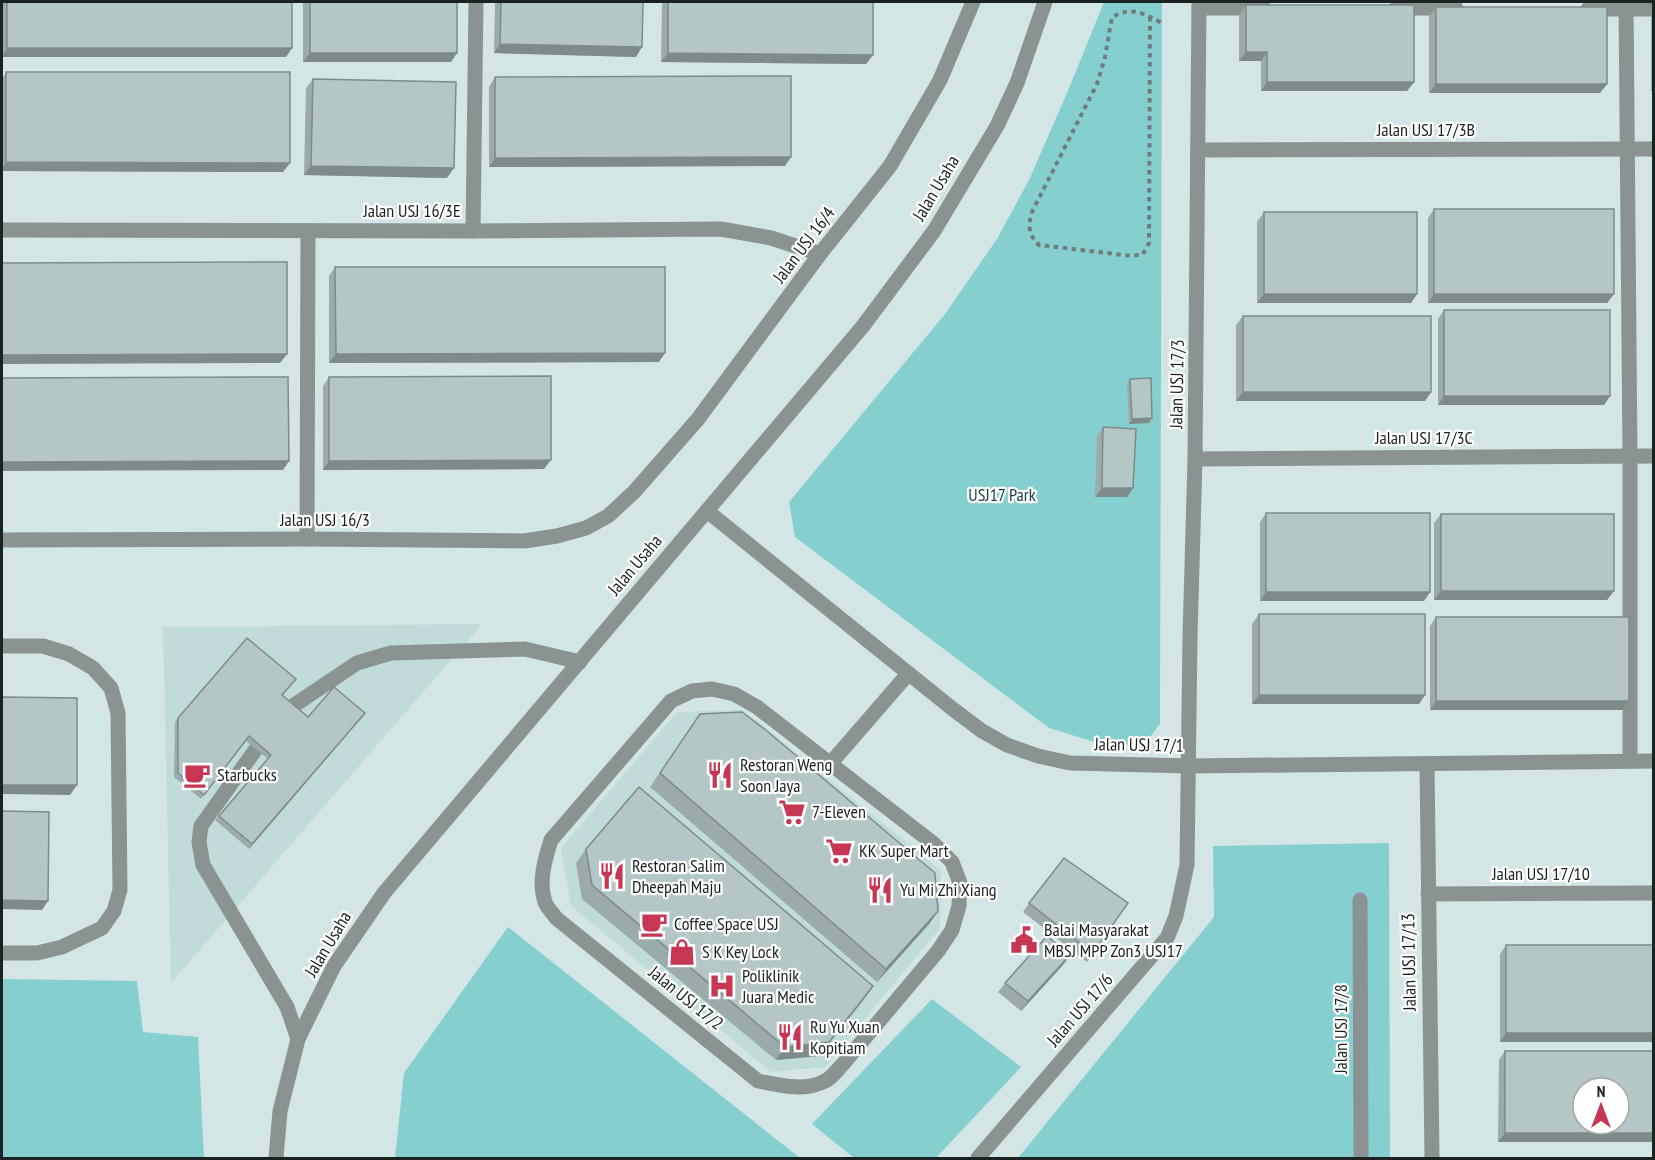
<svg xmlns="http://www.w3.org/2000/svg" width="1655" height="1160" viewBox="0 0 1655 1160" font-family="'PT Sans Narrow',sans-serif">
  <rect width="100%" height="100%" fill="#d3e6e5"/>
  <g fill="#bfdbda">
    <polygon points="482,624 171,983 163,627"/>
    <polygon points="743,710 941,870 940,928 825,1067 771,1072 571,906 561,848 677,712"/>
  </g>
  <g fill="#85d0ce">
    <polygon points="1104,2 1162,2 1160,724 1150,737 1129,745 1101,744 1049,728 795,537 789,502 945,314 997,239 1030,178 1070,86"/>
    <polygon points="1389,843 1390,1158 1018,1158 1214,917 1213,846"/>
    <polygon points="508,927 800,1158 395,1158 404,1073"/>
    <polygon points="2,979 137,981 143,1032 198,1037 204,1158 2,1158"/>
    <polygon points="932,999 1021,1067 936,1158 854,1158 812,1124"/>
  </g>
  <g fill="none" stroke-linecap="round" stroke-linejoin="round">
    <path stroke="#6f7c7b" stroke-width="4" stroke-dasharray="4.5 4.5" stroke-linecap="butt" d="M1150,17L1149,243L1143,254L1132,256L1039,245C1028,234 1028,226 1032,212L1097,84L1105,57L1112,17C1132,6 1143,13 1162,23"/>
    <g stroke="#8a9292" stroke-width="15">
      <polyline points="1626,2 1630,456 1630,761"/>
      <polyline points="1199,8 1264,8"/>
      <polyline points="1396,8 1456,8"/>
      <polyline points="1588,9 1654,9"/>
      <polyline points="473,231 476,2"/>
      <polyline points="307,539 308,231"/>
      <path d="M712,689L734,694L757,707L934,844L952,862L960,883L959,906L952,930L938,951L843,1064C838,1069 832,1078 825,1081C805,1092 779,1085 758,1081L556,918C553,913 547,908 545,902C538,882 545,859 551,840L671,701L692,691Z"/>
      <polyline points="290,708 357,663 391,653 525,649 580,662"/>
      <polyline points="256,749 201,826 199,842 203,865 287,1007 298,1039"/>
      <polyline points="830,764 908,674"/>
    </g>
    <g stroke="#8a9292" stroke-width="15">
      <polyline points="1198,150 1654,149"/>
      <polyline points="2,230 473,231 721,229 771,238 820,254"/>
      <polyline points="1195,459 1654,456"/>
      <polyline points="707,511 954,710 982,731 1007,745 1038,756 1070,763 1190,766 1654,761"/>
      <polyline points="2,540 307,539 524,541 557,536 586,528 608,516 634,492 698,419 820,254 890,166 940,80 973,2"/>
      <polyline points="2,646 43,646 69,654 93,668 111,688 118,713 120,890 114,911 102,928 62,947 37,953 2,953"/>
      <polyline points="1427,765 1432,1158"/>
      <polyline points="1428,894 1654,893"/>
      <polyline points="1360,900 1361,1158"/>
      <polyline points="978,1158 1167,938 1176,916 1187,865 1190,637 1195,459 1199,2"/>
    </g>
    <polyline stroke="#8a9292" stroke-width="15" points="276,1158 280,1111 298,1039 334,966 384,893 863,326 934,231 997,126 1017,83 1045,2"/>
  </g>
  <g fill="#9babaa">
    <polygon points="2,2 292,2 292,48 286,57 2,57"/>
    <polygon points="303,2 457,2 451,62 303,62"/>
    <polygon points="495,2 643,2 636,57 494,53"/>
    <polygon points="662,2 873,2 873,55 866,64 661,62"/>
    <polygon points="1246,5 1414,82 1407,91 1261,91 1261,61 1239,61 1239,15"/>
    <polygon points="1436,7 1607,84 1600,93 1429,93 1429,16"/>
    <polygon points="1653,13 1653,91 1651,91 1651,16"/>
    <polygon points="6,72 283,172 2,171 2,79"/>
    <polygon points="495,77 785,166 489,167 489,87"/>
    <polygon points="313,79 447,178 304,175 306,88"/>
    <polygon points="1434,209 1614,294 1607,303 1428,303 1428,218"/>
    <polygon points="1264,212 1417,294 1411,303 1257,303 1257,222"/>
    <polygon points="335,267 659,362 329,363 329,276"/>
    <polygon points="1444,310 1610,396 1604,405 1438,405 1438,319"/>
    <polygon points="1243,316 1431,392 1425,401 1236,401 1236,325"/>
    <polygon points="329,377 544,469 323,470 323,386"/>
    <polygon points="1130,379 1149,423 1129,424 1127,383"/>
    <polygon points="1103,427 1133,488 1127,497 1095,497 1097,437"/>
    <polygon points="1266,513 1430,592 1424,601 1260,601 1260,522"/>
    <polygon points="1441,514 1614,591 1607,600 1434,600 1434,523"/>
    <polygon points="1259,614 1425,695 1419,704 1252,704 1252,624"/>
    <polygon points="1436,617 1629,701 1623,710 1430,710 1430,626"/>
    <polygon points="292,684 283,695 308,717 362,717 249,849 215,820 268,759 246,741 201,799 174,777 175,722 178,718"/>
    <polygon points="700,714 938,911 929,924 877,982 650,787"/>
    <polygon points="586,849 873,986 864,999 819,1056 776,1060 582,899 576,863"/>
    <polygon points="1029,903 1128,903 1087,962 1023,912"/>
    <polygon points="1506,945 1653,945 1500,1042 1500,954"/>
    <polygon points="1070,955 1063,965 1021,1011 998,992 1005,983"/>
    <polygon points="1505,1051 1653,1051 1653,1142 1498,1142 1499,1060"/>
  </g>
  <g fill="#7e8b8b">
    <polygon points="500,44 642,47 636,57 494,53"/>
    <polygon points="7,48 292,48 286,57 2,57"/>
    <polygon points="1246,52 1267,52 1261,61 1239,61"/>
    <polygon points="310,53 457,53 451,62 303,62"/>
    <polygon points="668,53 873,55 866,64 661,62"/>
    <polygon points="1267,82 1414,82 1407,91 1261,91"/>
    <polygon points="1436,84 1607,84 1600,93 1429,93"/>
    <polygon points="791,157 785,166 489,167 495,158"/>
    <polygon points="6,162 290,163 283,172 2,171 2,169"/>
    <polygon points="311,166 454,168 447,178 304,175"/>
    <polygon points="1264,294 1417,294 1411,303 1257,303"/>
    <polygon points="1434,294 1614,294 1607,303 1428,303"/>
    <polygon points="665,353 659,362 329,363 336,354"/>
    <polygon points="287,354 280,363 2,364 2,355"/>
    <polygon points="1243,392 1431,392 1425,401 1236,401"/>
    <polygon points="1444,396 1610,396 1604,405 1438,405"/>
    <polygon points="1152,418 1149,423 1129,424 1132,419"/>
    <polygon points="551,460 544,469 323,470 329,461"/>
    <polygon points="289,461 283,470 2,471 2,462"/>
    <polygon points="1102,488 1133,488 1127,497 1095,497"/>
    <polygon points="1441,591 1614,591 1607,600 1434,600"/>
    <polygon points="1266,592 1430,592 1424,601 1260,601"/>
    <polygon points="1259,695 1425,695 1419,704 1252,704"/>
    <polygon points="1436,701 1629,701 1623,710 1430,710"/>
    <polygon points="365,713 362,717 249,849 252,844"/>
    <polygon points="2,785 77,785 70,795 2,794"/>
    <polygon points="2,900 48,901 42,910 2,909"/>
    <polygon points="938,911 929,924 877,982 886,969"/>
    <polygon points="1070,955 1063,965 1021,1011 1028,1001"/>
    <polygon points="873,986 864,999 819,1056 776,1060 785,1047"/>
    <polygon points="1506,1033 1653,1033 1653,1042 1500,1042"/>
    <polygon points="1505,1133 1653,1133 1653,1142 1498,1142"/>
  </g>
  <g fill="#b4c7c6" stroke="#7e8b8b" stroke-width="1.5" fill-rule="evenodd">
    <rect x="7" y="2" width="285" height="46"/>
    <rect x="310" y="2" width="147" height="51"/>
    <polygon points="501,2 643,2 642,47 500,44"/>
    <polygon points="668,2 873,2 873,55 668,53"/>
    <polygon points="1246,5 1414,5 1414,82 1267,82 1267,52 1246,52"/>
    <rect x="1436" y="7" width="171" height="77"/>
    <polygon points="6,72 290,72 290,163 6,162"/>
    <polygon points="791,76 791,157 495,158 495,77"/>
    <polygon points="313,79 456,82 454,168 311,166"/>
    <rect x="1434" y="209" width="180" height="85"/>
    <rect x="1264" y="212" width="153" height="82"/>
    <polygon points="287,262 287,354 2,355 2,263"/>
    <polygon points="335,267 665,267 665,353 336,354"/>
    <rect x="1444" y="310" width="166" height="86"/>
    <rect x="1243" y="316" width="188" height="76"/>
    <polygon points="551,376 551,460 329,461 329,377"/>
    <polygon points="288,377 289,461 2,462 2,378"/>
    <polygon points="1151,378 1152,418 1132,419 1130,379"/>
    <polygon points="1103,427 1136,429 1133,488 1102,488"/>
    <rect x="1266" y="513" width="164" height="79"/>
    <rect x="1441" y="514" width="173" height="77"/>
    <rect x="1259" y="614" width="166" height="81"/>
    <rect x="1436" y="617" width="193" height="84"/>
    <polygon points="247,638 296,679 282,695 308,717 334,687 365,713 252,844 219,816 271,755 249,736 204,795 178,773 178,718"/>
    <polygon points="2,697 77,698 77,785 2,785"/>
    <polygon points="742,712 767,731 935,873 938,911 886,969 660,773 700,714"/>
    <polygon points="639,787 873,986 829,1042 785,1047 592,885 586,849"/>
    <polygon points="2,811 49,812 48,901 2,900"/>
    <polygon points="1064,858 1128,903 1093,953 1029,903"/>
    <polygon points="1047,936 1070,955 1028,1001 1005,983"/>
    <rect x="1506" y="945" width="147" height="88"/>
    <path d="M1505,1051H1653V1133H1505ZM1583,1088H1619V1124H1583Z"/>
  </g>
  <defs>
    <symbol id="cafe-bare" viewBox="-9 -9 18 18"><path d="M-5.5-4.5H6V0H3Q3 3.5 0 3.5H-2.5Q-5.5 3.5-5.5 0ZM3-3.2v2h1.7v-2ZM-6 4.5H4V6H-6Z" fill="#c73754" stroke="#fff" stroke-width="2.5" paint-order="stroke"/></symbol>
    <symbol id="restaurant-bare" viewBox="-9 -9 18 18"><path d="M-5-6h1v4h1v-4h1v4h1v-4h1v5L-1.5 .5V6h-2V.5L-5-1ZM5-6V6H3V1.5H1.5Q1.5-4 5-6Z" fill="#c73754" stroke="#fff" stroke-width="2.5" paint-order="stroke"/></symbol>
    <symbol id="supermarket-bare" viewBox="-9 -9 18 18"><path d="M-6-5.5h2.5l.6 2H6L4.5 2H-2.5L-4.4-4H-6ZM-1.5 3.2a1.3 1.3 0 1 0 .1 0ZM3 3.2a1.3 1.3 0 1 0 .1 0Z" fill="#c73754" stroke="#fff" stroke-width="2.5" paint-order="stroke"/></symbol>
    <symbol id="civic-bare" viewBox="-9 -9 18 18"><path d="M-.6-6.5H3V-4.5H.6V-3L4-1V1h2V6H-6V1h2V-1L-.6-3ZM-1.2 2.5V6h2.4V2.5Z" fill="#c73754" stroke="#fff" stroke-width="2.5" paint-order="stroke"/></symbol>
    <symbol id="shop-bare" viewBox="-9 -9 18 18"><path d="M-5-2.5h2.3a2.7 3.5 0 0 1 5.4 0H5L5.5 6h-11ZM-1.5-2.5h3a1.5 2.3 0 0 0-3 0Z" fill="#c73754" stroke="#fff" stroke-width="2.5" paint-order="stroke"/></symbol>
    <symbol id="hospital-bare" viewBox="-9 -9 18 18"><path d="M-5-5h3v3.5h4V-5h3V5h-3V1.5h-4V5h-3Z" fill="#c73754" stroke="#fff" stroke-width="2.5" paint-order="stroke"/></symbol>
  </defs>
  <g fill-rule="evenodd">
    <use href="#cafe-bare" x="178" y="756" width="38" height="38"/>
    <use href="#restaurant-bare" x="701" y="756" width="38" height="38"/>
    <use href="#supermarket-bare" x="773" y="793" width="38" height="38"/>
    <use href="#supermarket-bare" x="820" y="832" width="38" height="38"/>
    <use href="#restaurant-bare" x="593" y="857" width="38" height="38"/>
    <use href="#restaurant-bare" x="861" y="871" width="38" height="38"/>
    <use href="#cafe-bare" x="635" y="905" width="38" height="38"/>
    <use href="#civic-bare" x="1005" y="921" width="38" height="38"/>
    <use href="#shop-bare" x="663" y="933" width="38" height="38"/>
    <use href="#hospital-bare" x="703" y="967" width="38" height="38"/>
    <use href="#restaurant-bare" x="771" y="1018" width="38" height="38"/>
  </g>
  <g text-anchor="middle" stroke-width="4.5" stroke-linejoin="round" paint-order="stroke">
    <g font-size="18" fill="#1b2222" stroke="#fff">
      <text x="1426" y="136">Jalan USJ 17/3B</text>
      <text transform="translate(936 188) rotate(-59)" y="6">Jalan Usaha</text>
      <text x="412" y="217">Jalan USJ 16/3E</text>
      <text transform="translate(804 245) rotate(-53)" y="6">Jalan USJ 16/4</text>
      <text transform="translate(1177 384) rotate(-89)" y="6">Jalan USJ 17/3</text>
      <text x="1424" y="444">Jalan USJ 17/3C</text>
      <text x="325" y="526">Jalan USJ 16/3</text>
      <text transform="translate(635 565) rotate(-50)" y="6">Jalan Usaha</text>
      <text transform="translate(1139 745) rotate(1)" y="6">Jalan USJ 17/1</text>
      <text x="1541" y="880">Jalan USJ 17/10</text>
      <text transform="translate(328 944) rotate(-59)" y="6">Jalan Usaha</text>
      <text transform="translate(1409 962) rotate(-91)" y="6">Jalan USJ 17/13</text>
      <text transform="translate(686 998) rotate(39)" y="6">Jalan USJ 17/2</text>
      <text transform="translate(1080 1010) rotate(-49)" y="6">Jalan USJ 17/6</text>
      <text transform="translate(1341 1029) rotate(-90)" y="6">Jalan USJ 17/8</text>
    </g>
    <g font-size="18" fill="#183e3d" stroke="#fff">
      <text x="1002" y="501">USJ17 Park</text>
    </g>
    <g font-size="18" fill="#1b2222" stroke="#fff" text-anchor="start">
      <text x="740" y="771">Restoran Weng<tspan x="740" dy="21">Soon Jaya</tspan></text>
      <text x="217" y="781">Starbucks</text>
      <text x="812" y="818">7-Eleven</text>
      <text x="859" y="857">KK Super Mart</text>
      <text x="632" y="872">Restoran Salim<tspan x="632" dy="21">Dheepah Maju</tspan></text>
      <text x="900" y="896">Yu Mi Zhi Xiang</text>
      <text x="674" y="930">Coffee Space USJ</text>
      <text x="1044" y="936">Balai Masyarakat<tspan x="1044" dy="21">MBSJ MPP Zon3 USJ17</tspan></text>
      <text x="702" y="958">S K Key Lock</text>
      <text x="742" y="982">Poliklinik<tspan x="742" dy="21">Juara Medic</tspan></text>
      <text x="810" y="1033">Ru Yu Xuan<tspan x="810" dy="21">Kopitiam</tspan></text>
    </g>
  </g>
  <rect width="1655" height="1160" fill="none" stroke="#1b2222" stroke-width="6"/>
  <g transform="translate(1601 1106)"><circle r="28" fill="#ffffff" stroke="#a4a7a7" stroke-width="1.5"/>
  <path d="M0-4.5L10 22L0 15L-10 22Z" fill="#c73754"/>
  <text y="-9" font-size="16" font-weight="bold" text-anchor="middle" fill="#1b2222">N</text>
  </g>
</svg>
